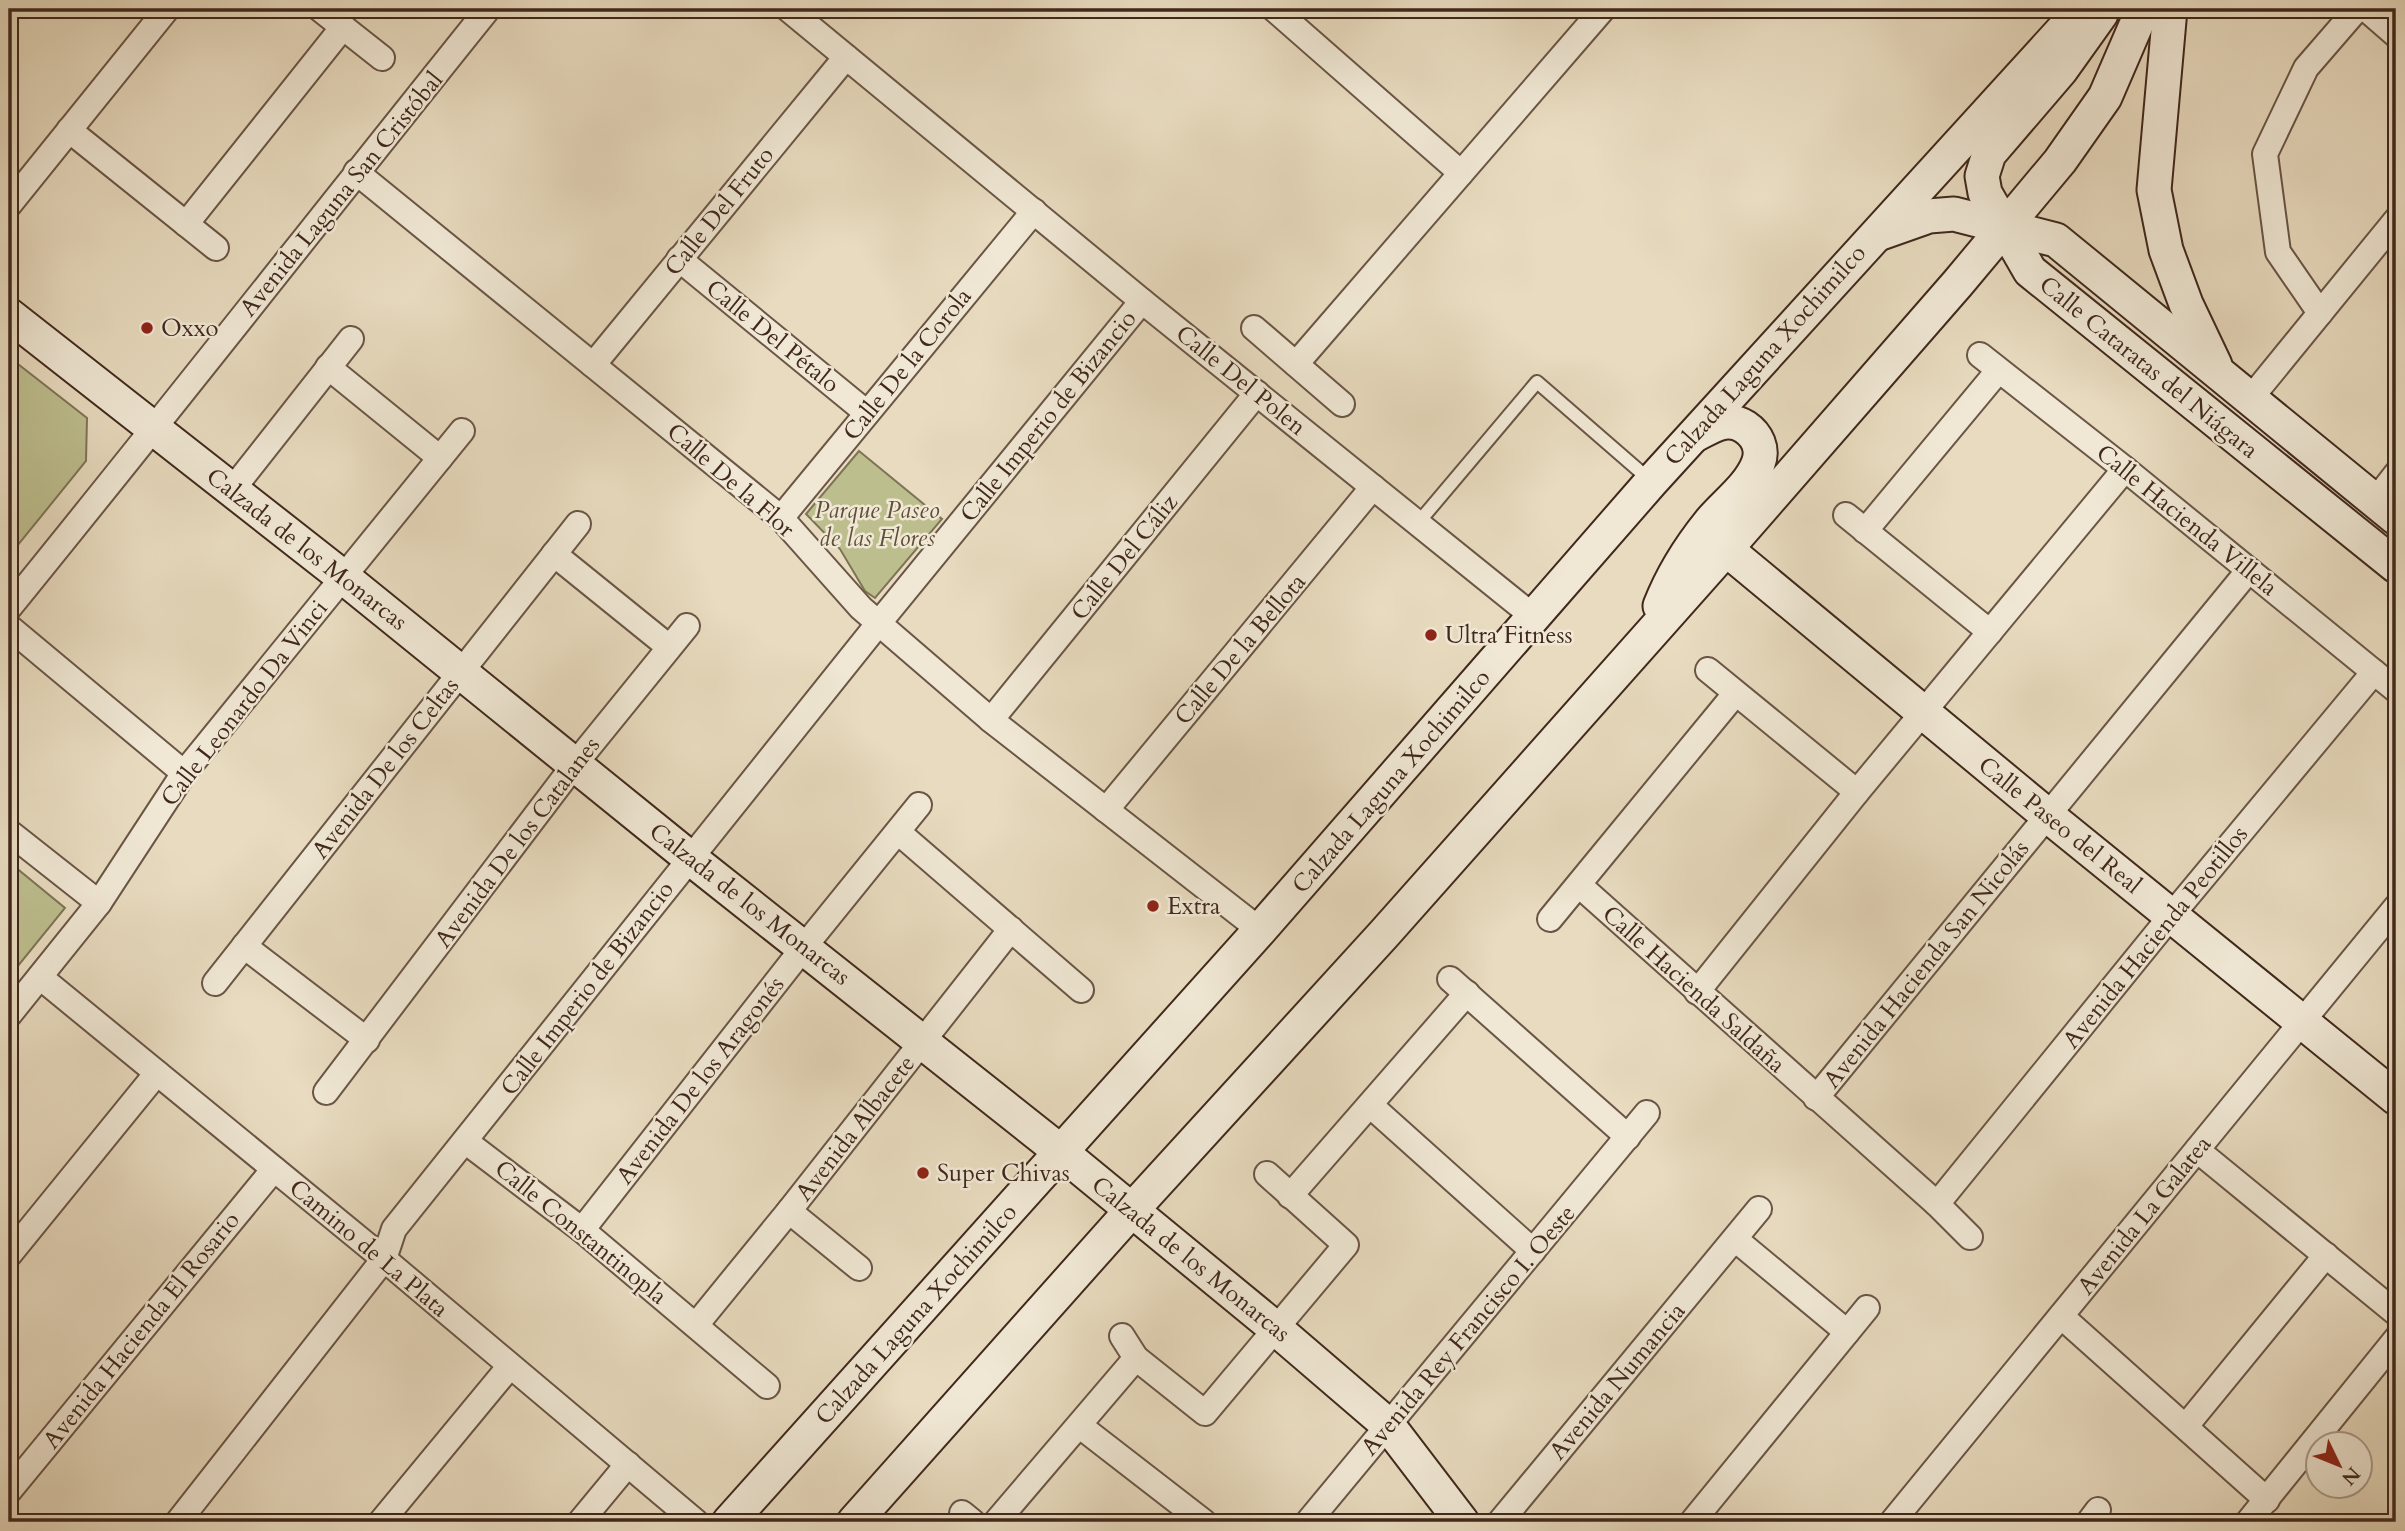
<svg xmlns="http://www.w3.org/2000/svg" width="2405" height="1531" viewBox="0 0 2405 1531" font-family="Cardo,serif">
  <rect width="100%" height="100%" fill="#e8dbbf"/>
  <filter id="stains"><feTurbulence type="fractalNoise" baseFrequency=".00286" numOctaves="4"/><feColorMatrix values="0 0 0 0 .2 0 0 0 0 .09 0 0 0 0 .02 0 0 0 .5 -.17"/></filter>
  <radialGradient id="worn" r=".72"><stop offset=".6" stop-color="#630" stop-opacity="0"/><stop offset="1" stop-color="#630" stop-opacity=".3"/></radialGradient>
  <g fill="#bdbe8e" stroke="#7e7356" stroke-width="2">
    <polygon points="9,357 87,418 86,461 9,556"/>
    <polygon points="859,451 942,519 875,598 865,591 840,549 806,514"/>
    <polygon points="9,862 65,908 9,977"/>
  </g>
  <g fill="none" stroke-linecap="round" stroke-linejoin="round">
    <defs>
      <polyline id="lane" points="1418,523 1537,382 1651,481"/>
      <g id="street">
        <polyline points="320,9 382,58"/>
        <polyline points="788,9 1142,301 1534,617"/>
        <polyline points="1274,9 1461,173"/>
        <polyline points="2366,9 2396,35"/>
        <polyline points="69,130 216,248"/>
        <polyline points="356,172 781,518 861,608 991,720 1260,930"/>
        <polyline points="9,205 167,9"/>
        <polyline points="186,224 343,27"/>
        <polyline points="679,259 867,413"/>
        <polyline points="2320,313 2278,252 2265,154 2306,68 2357,9"/>
        <polyline points="1254,328 1342,404"/>
        <polyline points="1980,355 2125,469 2396,690"/>
        <polyline points="1296,364 1603,9"/>
        <polyline points="593,365 846,57"/>
        <polyline points="328,367 440,458"/>
        <polyline points="2250,399 2396,220"/>
        <polyline points="232,490 351,339"/>
        <polyline points="2375,501 2396,474"/>
        <polyline points="1846,515 1990,632"/>
        <polyline points="781,518 1034,211"/>
        <polyline points="1865,531 1998,371"/>
        <polyline points="554,554 669,647"/>
        <path d="M9,608C170,410 328,208 488,9"/>
        <polyline points="9,627 184,773"/>
        <polyline points="1708,670 1857,792"/>
        <polyline points="991,720 1257,393"/>
        <polyline points="1106,810 1373,487"/>
        <polyline points="9,832 99,903"/>
        <polyline points="898,832 1081,990"/>
        <polyline points="1579,885 1937,1204 1970,1237"/>
        <polyline points="1550,919 1735,694"/>
        <polyline points="244,946 367,1040"/>
        <polyline points="40,977 384,1259 696,1522"/>
        <polyline points="1450,979 1628,1137"/>
        <polyline points="215,983 578,524"/>
        <polyline points="1697,992 1857,792 2125,469"/>
        <polyline points="9,1015 99,903 184,773 462,431"/>
        <polyline points="326,1092 575,764 687,626"/>
        <polyline points="1816,1098 2249,570"/>
        <polyline points="1370,1105 1533,1251"/>
        <polyline points="465,1141 582,1230 767,1386"/>
        <polyline points="2197,1150 2396,1313"/>
        <polyline points="1290,1196 1467,993"/>
        <polyline points="1937,1204 2171,916 2374,672"/>
        <polyline points="789,1211 859,1268"/>
        <polyline points="582,1230 804,947 919,805"/>
        <polyline points="1735,1239 1847,1332"/>
        <polyline points="9,1255 157,1073"/>
        <polyline points="2061,1316 2267,1500"/>
        <polyline points="696,1325 789,1211 1011,929"/>
        <polyline points="1122,1336 1136,1358 1205,1413 1346,1245 1267,1174"/>
        <polyline points="1080,1426 1204,1522"/>
        <polyline points="2186,1426 2326,1255"/>
        <polyline points="9,1491 274,1169"/>
        <polyline points="962,1513 973,1522"/>
        <polyline points="178,1522 384,1259 394,1229 878,624 1142,301"/>
        <polyline points="381,1522 510,1366"/>
        <polyline points="580,1522 628,1464"/>
        <polyline points="996,1522 1136,1358"/>
        <polyline points="1308,1522 1647,1113"/>
        <polyline points="1500,1522 1759,1209"/>
        <polyline points="1692,1522 1867,1308"/>
        <polyline points="1892,1522 2396,907"/>
        <polyline points="2089,1522 2098,1510"/>
        <polyline points="2248,1522 2396,1339"/>
      </g>
      <g id="secondary">
        <polyline points="2170,9 2154,190 2166,250 2186,304 2215,365"/>
        <polyline points="2101,14 2061,70 1989,154 1982,176 1985,193 2030,271 2396,566"/>
        <polyline points="1878,234 1929,216 1954,214 2056,240 2396,518"/>
        <polyline points="9,315 343,577 690,858 1061,1152 1275,1328 1388,1425 1462,1522"/>
        <polyline points="1726,549 2047,815 2396,1098"/>
        <path d="M1660,606C1672,575 1689,548 1710,522C1725,504 1749,487 1758,464C1764,449 1757,435 1745,427C1727,415 1711,427 1695,435"/>
        <polyline points="729,1522 1260,930 1651,482 2082,9"/>
        <polyline points="854,1522 1131,1211 1384,934 1726,549 1958,283 2060,161 2105,97 2143,9"/>
      </g>
    </defs>
    <use href="#lane" stroke="#6a5546" stroke-width="16"/>
    <use href="#street" stroke="#6a5546" stroke-width="28"/>
    <use href="#secondary" stroke="#40281d" stroke-width="37"/>
    <use href="#lane" stroke="#f0e8d5" stroke-width="12"/>
    <use href="#street" stroke="#f0e8d5" stroke-width="24"/>
    <use href="#secondary" stroke="#f0e8d5" stroke-width="33"/>
  </g>
  <g fill="#8f2418" stroke="#f0e8d5" stroke-width="2.5">
    <circle cx="147" cy="328" r="7"/>
    <circle cx="1431" cy="635" r="7"/>
    <circle cx="1153" cy="906" r="7"/>
    <circle cx="923" cy="1173" r="7"/>
  </g>
  <g text-anchor="middle" stroke-width="5" stroke-linejoin="round" paint-order="stroke">
    <g font-size="24" fill="#40281d" stroke="#f0e8d5">
      <text transform="translate(341 194) rotate(-51)" y="8">Avenida Laguna San Cristóbal</text>
      <text transform="translate(719 211) rotate(-51)" y="8">Calle Del Fruto</text>
      <text transform="translate(773 336) rotate(39)" y="8">Calle Del Pétalo</text>
      <text transform="translate(1765 355) rotate(-48)" y="8">Calzada Laguna Xochimilco</text>
      <text transform="translate(907 364) rotate(-51)" y="8">Calle De la Corola</text>
      <text transform="translate(2149 367) rotate(39)" y="8">Calle Cataratas del Niágara</text>
      <text transform="translate(1241 380) rotate(39)" y="8">Calle Del Polen</text>
      <text transform="translate(1048 416) rotate(-51)" y="8">Calle Imperio de Bizancio</text>
      <text transform="translate(731 480) rotate(41)" y="8">Calle De la Flor</text>
      <text transform="translate(2187 520) rotate(39)" y="8">Calle Hacienda Villela</text>
      <text transform="translate(307 549) rotate(38)" y="8">Calzada de los Monarcas</text>
      <text transform="translate(1124 557) rotate(-51)" y="8">Calle Del Cáliz</text>
      <text transform="translate(1240 649) rotate(-50)" y="8">Calle De la Bellota</text>
      <text transform="translate(244 703) rotate(-52)" y="8">Calle Leonardo Da Vinci</text>
      <text transform="translate(385 768) rotate(-52)" y="8">Avenida De los Celtas</text>
      <text transform="translate(1391 781) rotate(-49)" y="8">Calzada Laguna Xochimilco</text>
      <text transform="translate(2060 825) rotate(39)" y="8">Calle Paseo del Real</text>
      <text transform="translate(517 842) rotate(-53)" y="8">Avenida De los Catalanes</text>
      <text transform="translate(750 904) rotate(38)" y="8">Calzada de los Monarcas</text>
      <text transform="translate(2155 937) rotate(-51)" y="8">Avenida Hacienda Peotillos</text>
      <text transform="translate(1926 964) rotate(-51)" y="8">Avenida Hacienda San Nicolás</text>
      <text transform="translate(587 988) rotate(-52)" y="8">Calle Imperio de Bizancio</text>
      <text transform="translate(1694 989) rotate(42)" y="8">Calle Hacienda Saldaña</text>
      <text transform="translate(700 1080) rotate(-52)" y="8">Avenida De los Aragonés</text>
      <text transform="translate(855 1128) rotate(-52)" y="8">Avenida Albacete</text>
      <text transform="translate(2144 1215) rotate(-51)" y="8">Avenida La Galatea</text>
      <text transform="translate(581 1232) rotate(39)" y="8">Calle Constantinopla</text>
      <text transform="translate(369 1248) rotate(40)" y="8">Camino de La Plata</text>
      <text transform="translate(1191 1259) rotate(39)" y="8">Calzada de los Monarcas</text>
      <text transform="translate(916 1314) rotate(-48)" y="8">Calzada Laguna Xochimilco</text>
      <text transform="translate(141 1330) rotate(-51)" y="8">Avenida Hacienda El Rosario</text>
      <text transform="translate(1468 1330) rotate(-50)" y="8">Avenida Rey Francisco I. Oeste</text>
      <text transform="translate(1617 1381) rotate(-50)" y="8">Avenida Numancia</text>
    </g>
    <g font-size="24" fill="#40281d" stroke="#f0e8d5" text-anchor="start">
      <text x="161" y="336">Oxxo</text>
      <text x="1445" y="643">Ultra Fitness</text>
      <text x="1167" y="914">Extra</text>
      <text x="937" y="1181">Super Chivas</text>
    </g>
    <g font-size="24" font-style="italic" fill="#5f4e39" stroke="#f0e8d5">
      <text x="877" y="518">Parque Paseo<tspan x="877" dy="28">de las Flores</tspan></text>
    </g>
  </g>
  <rect width="2405" height="1531" fill="none" stroke="#e8dbbf" stroke-width="35"/>
  <rect x="10" y="10" width="2384" height="1510" fill="none" stroke="#40281d" stroke-width="3.5"/>
  <rect x="18" y="18" width="2370" height="1496" fill="none" stroke="#40281d" stroke-width="2"/>
  <g transform="translate(2339 1465) rotate(133)"><circle r="33" fill="#f0e8d5" stroke="#aa9b8b" stroke-width="2"/>
  <path d="M0-5L12 26L0 18L-12 26Z" fill="#8f2418"/>
  <text y="-10" font-size="19" font-weight="bold" text-anchor="middle" fill="#40281d">N</text>
  </g>
  <rect width="100%" height="100%" filter="url(#stains)"/>
  <rect width="100%" height="100%" fill="url(#worn)"/>
</svg>
